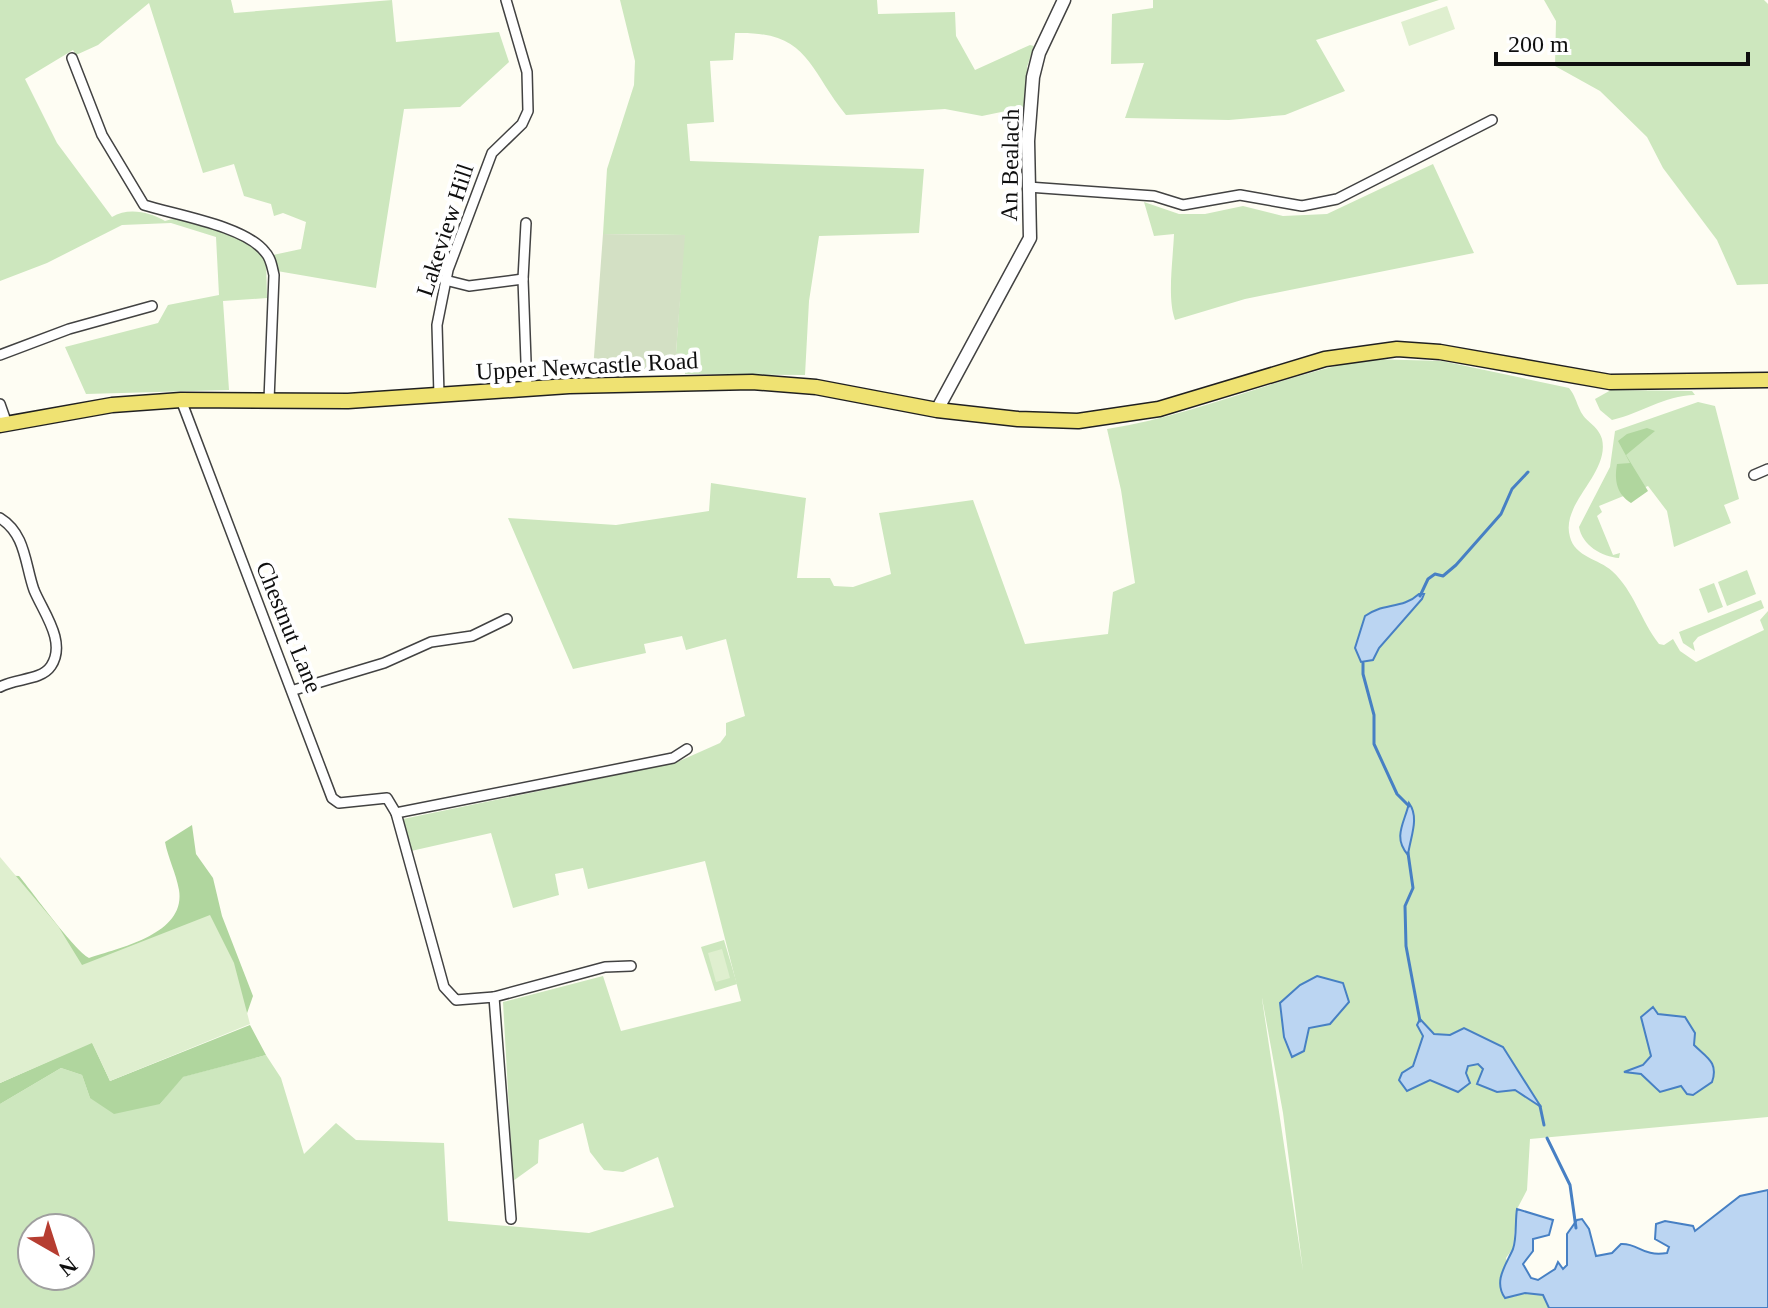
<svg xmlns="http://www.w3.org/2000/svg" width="1768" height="1308" viewBox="0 0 1768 1308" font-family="Georgia,serif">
  <rect width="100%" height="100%" fill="#fefdf3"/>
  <g fill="#cde7be" fill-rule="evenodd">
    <path d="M0,0H231L234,13L392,0L396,42L499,32L509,62L460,107L404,109L376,288L277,271L273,255L301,249L306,222L283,213L274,216L271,204L244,196L234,164L203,173L149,3L98,45L76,55L73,50L25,79L57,143L112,217C128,207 150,212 165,221C188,211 252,240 266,260L267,298L223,301L229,390L86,394L65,347L158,323L168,305L219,295L216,237L171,223L122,225L47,263L0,281Z"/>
    <path d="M620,0H877L878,14L955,12L956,36L975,70L1030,45L1034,46L1027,67L1029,100L1025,107L982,116L945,109L846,115C807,67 809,31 735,33L733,60L710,61L714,122L687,124L690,161L924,169L919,233L819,236L809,301L805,375L685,374L684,354L676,353L684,235L603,234L607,169L634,85L635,61Z"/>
    <polygon points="1153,0 1439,0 1316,40 1345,91 1285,115 1229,120 1125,118 1144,63 1111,64 1112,14 1153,8"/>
    <polygon points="1544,0 1764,0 1768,4 1768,284 1737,285 1717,240 1663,168 1647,137 1600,91 1555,66 1556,21"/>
    <path d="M1433,164L1474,253L1245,299L1175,320C1167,298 1173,260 1174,234L1154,236L1144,202L1179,214H1205L1243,206L1283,216L1327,214Z"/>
    <path d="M1370,359L1442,361L1569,388C1575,395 1576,402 1580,410C1585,422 1598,425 1602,439C1610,474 1560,503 1570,537C1575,557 1599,559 1612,571C1634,591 1641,621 1659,644L1664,645L1673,639L1680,651L1696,662L1764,630L1760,620L1768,611V1117L1530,1139L1527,1190L1517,1209L1513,1248L1506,1258L1513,1297L1525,1293L1543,1295L1549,1308H0V1104L61,1068L82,1075L90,1098L160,1104L182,1077L266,1055L281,1078L304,1154L336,1123L356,1140L444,1143L448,1221L589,1233L674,1207L658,1157L623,1172L604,1170L590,1152L583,1123L539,1140L538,1163L513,1181L503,1002L603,976L621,1031L741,1001L705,861L588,889L583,868L555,874L559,895L513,908L491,833L411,851L403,819L675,763L720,743L726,735V723L745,716L726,639L686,650L682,636L644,644L646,653L573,669L508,518L616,525L709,511L711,483L806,498L797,578H830L834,586L853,587L891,574L879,513L973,500L1025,644L1108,634L1113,592L1135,583L1121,490L1107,429C1197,415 1280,375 1370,359ZM1262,998L1283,1113L1303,1271L1262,999ZM32,1228H80V1276H32Z"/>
    <path d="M1611,390L1692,391L1695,395C1663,396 1642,413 1612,420L1600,410L1595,399Z"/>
    <path d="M1698,402L1715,406L1739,499L1724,505L1731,523L1674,547L1667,511L1648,486L1599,506L1602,512L1597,516L1613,555L1620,553L1619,558C1602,557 1582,545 1579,527L1610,467L1615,431Z"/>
    <polygon points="1747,570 1756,594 1727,606 1718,582"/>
    <polygon points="1714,583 1723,607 1708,613 1699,589"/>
    <polygon points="1761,600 1764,608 1698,637 1693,643 1695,651 1683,643 1679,632"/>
    <polygon points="724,940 737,984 715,991 701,947"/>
  </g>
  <g fill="#b0d69e">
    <path d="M1647,428L1655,431L1626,455L1648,491L1631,503C1617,494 1614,481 1617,464L1630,463L1618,441L1627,434Z"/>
    <path d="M192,825L196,854L213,878L222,916L253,996L244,1022L76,982L0,875L19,876C34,894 74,950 89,958C121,947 186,934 179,890C176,873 168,858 165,842Z"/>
    <polygon points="250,1025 266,1055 183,1077 160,1104 114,1114 90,1098 82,1075 61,1068 0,1104 0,1083 92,1042 110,1081"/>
  </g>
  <polygon fill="#d3e0c4" points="603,234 685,235 676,353 684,354 684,368 593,370"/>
  <g fill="#dfefcf">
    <polygon points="1447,6 1455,29 1409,46 1401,22"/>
    <polygon points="0,857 58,926 82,965 210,915 234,963 250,1024 110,1081 92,1043 0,1083"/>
    <polygon points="722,949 730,978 716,982 708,953"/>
  </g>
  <g fill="#bbd5f2" stroke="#4780c4" stroke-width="2">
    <path d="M1419,594H1424L1422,599L1379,648L1373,660L1361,662L1355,648L1365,616C1382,603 1403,609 1419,594Z"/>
    <path d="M1409,803C1420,818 1410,838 1408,855C1392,837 1405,822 1409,803Z"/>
    <polygon points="1317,976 1343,983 1349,1002 1330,1024 1309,1028 1304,1051 1292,1057 1284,1037 1280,1003 1300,985"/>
    <path d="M1653,1007L1658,1014L1685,1017L1695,1033L1694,1045C1706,1057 1719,1062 1712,1082L1693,1095L1687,1094L1681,1086L1660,1092L1641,1074L1624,1072L1643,1065L1651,1056L1641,1017Z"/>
    <polygon points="1420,1019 1434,1034 1450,1035 1464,1028 1503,1047 1541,1107 1515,1090 1497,1092 1477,1084 1483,1069 1478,1064 1468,1066 1466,1073 1470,1083 1458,1092 1430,1080 1407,1091 1399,1080 1402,1073 1413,1066 1423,1036 1417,1025"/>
    <path d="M1768,1190V1308H1549L1543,1295L1525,1293L1505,1298C1493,1281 1506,1265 1513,1249C1517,1238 1515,1220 1517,1209L1553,1220L1549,1235L1533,1239V1251L1523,1264L1531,1278L1538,1280L1555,1269L1558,1262L1563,1269L1567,1265V1234L1577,1220L1582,1219L1589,1229L1596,1256L1612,1253L1621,1244C1639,1243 1642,1257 1667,1253L1669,1247L1655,1239L1656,1224L1665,1221L1693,1226L1695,1231L1740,1196Z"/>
  </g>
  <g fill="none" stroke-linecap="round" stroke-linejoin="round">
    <g stroke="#4780c4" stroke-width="3">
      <polyline points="1420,596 1428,579 1435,574 1443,576 1456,565 1501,514 1512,489 1528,472"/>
      <polyline points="1363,663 1363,674 1374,715 1374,744 1397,794 1409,806"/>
      <polyline points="1408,853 1413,888 1405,906 1406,946 1420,1021"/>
      <polyline points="1540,1106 1544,1125"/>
      <polyline points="1547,1138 1570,1185 1576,1228"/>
    </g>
    <defs>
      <g id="minor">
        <path d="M72,58L102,135L144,205C176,215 245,226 265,252C271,258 272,267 274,275L269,400"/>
        <polyline points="1028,187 1154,196 1183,205 1240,195 1302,206 1337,199 1492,120"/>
        <polyline points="526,223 523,279 527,389"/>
        <polyline points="445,280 469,286 523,279"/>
        <polyline points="0,355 69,329 152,306"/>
        <polyline points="439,395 437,325 448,270 492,153 522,124 528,111 527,72 506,0"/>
        <polyline points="181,400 332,798 339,803 387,798 396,813 444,987 456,1000 494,997 511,1219"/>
        <polyline points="0,404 7,424"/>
        <polyline points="1754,475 1768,469"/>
        <path d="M0,518C26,534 25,565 34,590C43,612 67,642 51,666C41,681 15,678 0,687"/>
        <polyline points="294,690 384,663 431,642 472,636 507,619"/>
        <polyline points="396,813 673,758 687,749"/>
        <polyline points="494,997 605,967 631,966"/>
      </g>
      <polyline id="tertiary" points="937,410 1030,238 1028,141 1033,77 1039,53 1064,0"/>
      <polyline id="primary" points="0,425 112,405 181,400 348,401 569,386 752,382 816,387 937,410 1018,419 1078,421 1159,409 1325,359 1397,349 1440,352 1610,382 1768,380"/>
    </defs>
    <use href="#minor" stroke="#424242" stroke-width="12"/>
    <use href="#tertiary" stroke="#424242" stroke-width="15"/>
    <use href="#primary" stroke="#202020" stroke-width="17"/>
    <use href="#minor" stroke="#fff" stroke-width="9"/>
    <use href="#tertiary" stroke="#fff" stroke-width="12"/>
    <use href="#primary" stroke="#efe272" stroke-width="14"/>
  </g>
  <g text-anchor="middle" stroke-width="8" stroke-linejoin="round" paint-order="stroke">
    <g font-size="24" fill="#0f0f0f" stroke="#fff">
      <text transform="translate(1010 165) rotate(-89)" y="8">An Bealach</text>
      <text transform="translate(445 230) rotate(-72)" y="8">Lakeview Hill</text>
      <text transform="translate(587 366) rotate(-3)" y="8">Upper Newcastle Road</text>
      <text transform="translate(289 627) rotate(68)" y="8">Chestnut Lane</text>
    </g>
  </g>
  <g transform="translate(56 1252) rotate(141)"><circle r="38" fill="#ffffff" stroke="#9f9f9f" stroke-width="2"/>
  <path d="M0-6L14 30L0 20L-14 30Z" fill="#b63d31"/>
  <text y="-12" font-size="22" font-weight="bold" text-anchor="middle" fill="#0f0f0f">N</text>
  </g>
  <path d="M1496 52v12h252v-12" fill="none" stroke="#0f0f0f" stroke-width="4"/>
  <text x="1508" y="52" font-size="24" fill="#0f0f0f" stroke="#ffffff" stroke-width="6" paint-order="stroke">200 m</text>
</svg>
